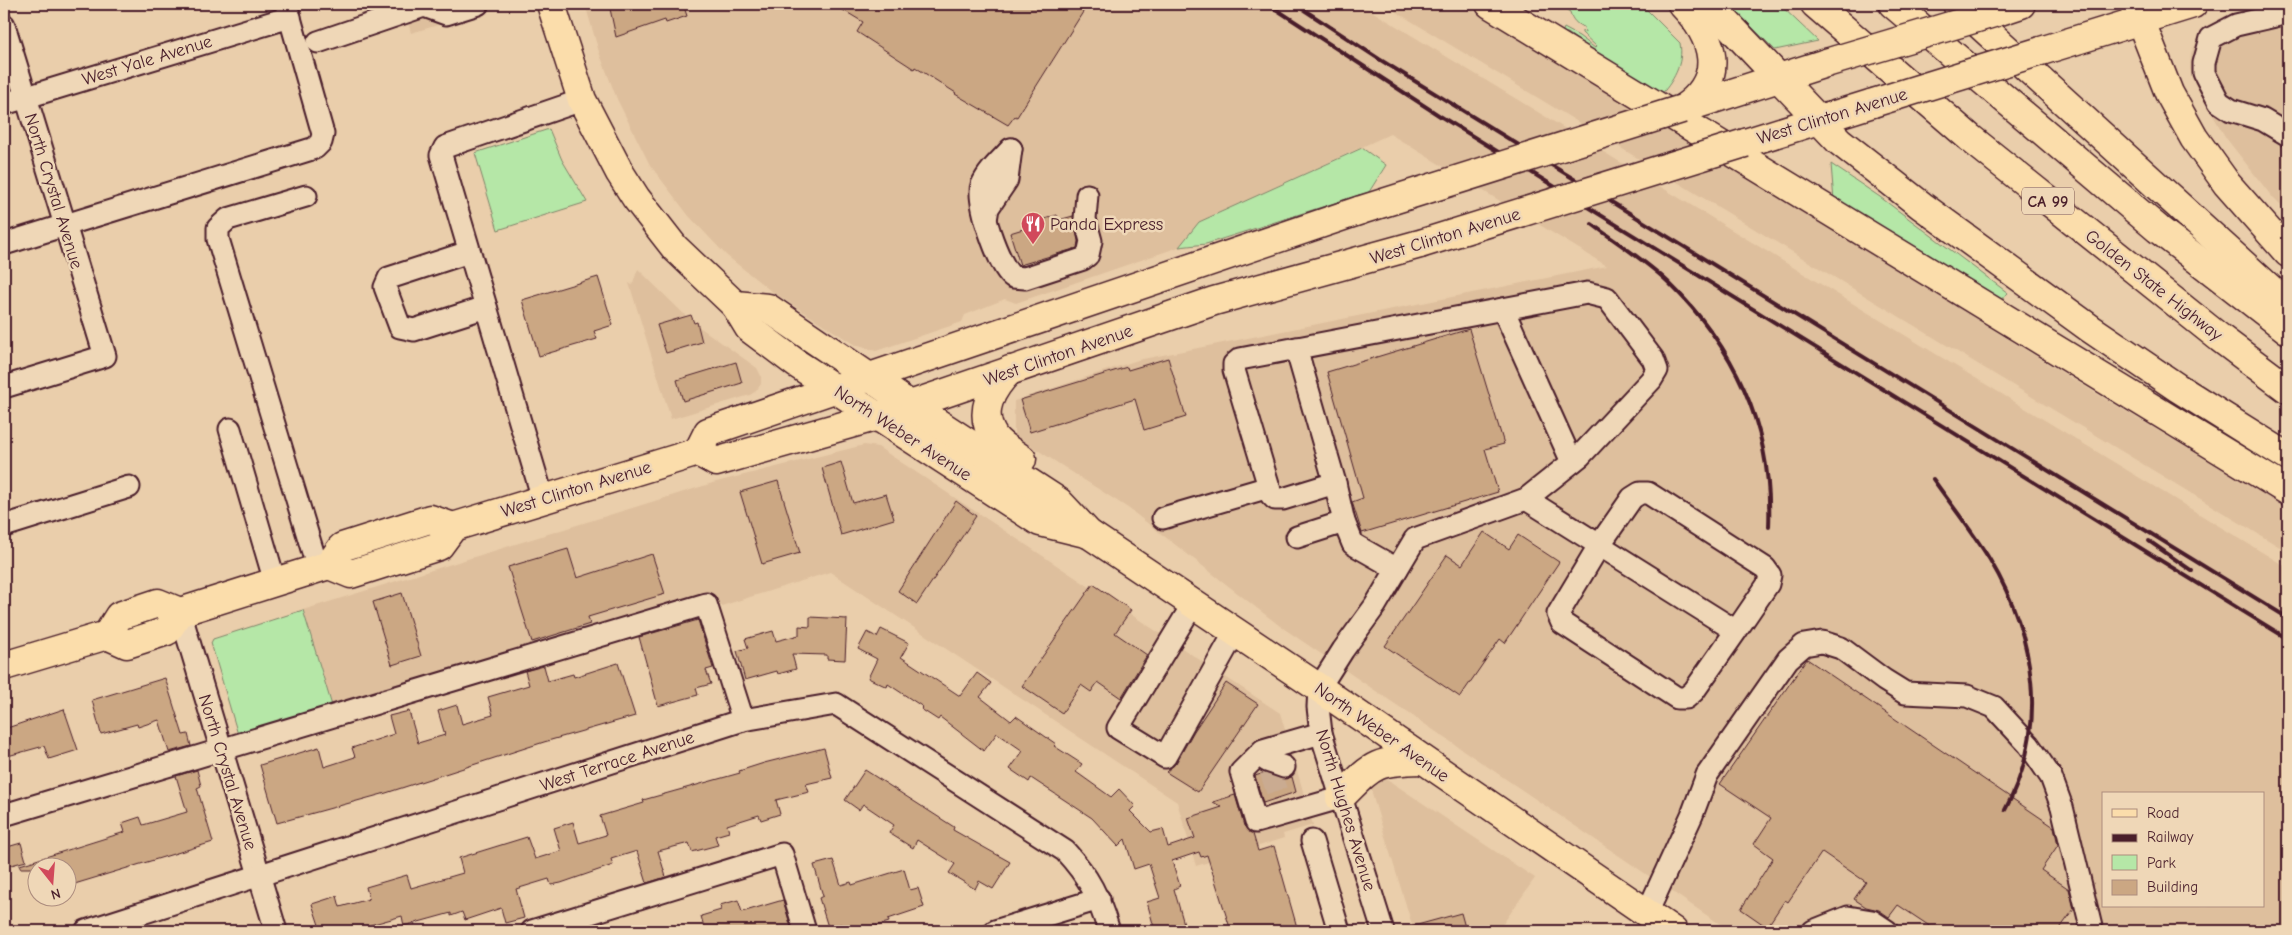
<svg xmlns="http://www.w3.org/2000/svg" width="2292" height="935" viewBox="0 0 2292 935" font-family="'Comic Neue',sans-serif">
  <rect width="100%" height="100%" fill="#eaceab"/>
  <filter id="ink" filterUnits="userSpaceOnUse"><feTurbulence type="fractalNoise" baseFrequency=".02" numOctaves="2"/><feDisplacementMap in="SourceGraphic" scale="10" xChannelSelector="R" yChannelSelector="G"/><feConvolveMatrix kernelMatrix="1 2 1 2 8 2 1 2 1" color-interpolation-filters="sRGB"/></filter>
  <g filter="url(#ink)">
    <g fill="#debf9d" fill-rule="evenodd">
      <polygon points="393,4 506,4 506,5 411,33 404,7 394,10"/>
      <path d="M585,4H1360L2288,568V931H1730L1280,626L1128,508L1014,435V401L1138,360L1607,266L1390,134L1200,222L1179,247L1016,303L1005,299L965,315L962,322L876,351L855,345L771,291L726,255L689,216L650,165L617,99L599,52ZM2103,794H2263V906H2103Z"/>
      <polygon points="1383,4 1462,4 1634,107 2089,389 2288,509 2288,552"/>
      <polygon points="2270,4 2288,4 2288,213 2273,198 2226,138 2196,86 2190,69 2191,53 2199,38 2210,27 2223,19"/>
      <polygon points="638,269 691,321 757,368 761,376 761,384 756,391 750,395 671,419 629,283 632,285"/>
      <polygon points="864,445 878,447 1280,713 1313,825 1283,834 1284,838 1196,866 1177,802 830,572 715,608 710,592 333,709 303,610 716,482"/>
      <polygon points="1385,778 1535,878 1498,931 1414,931 1372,794 1372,788"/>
    </g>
    <g fill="#b5e7a7" stroke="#808369">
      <path d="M1562,4H1641L1680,43C1684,64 1673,82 1659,97L1597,55L1568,33H1562L1564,28L1579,36L1595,48L1597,47L1582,33V31L1585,32L1584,27C1577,25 1572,20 1570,12L1562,7Z"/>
      <polygon points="1729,4 1779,4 1818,41 1775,50"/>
      <polygon points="549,129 562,160 587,202 498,230 475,153"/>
      <polygon points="1362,148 1386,165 1369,192 1206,244 1179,247 1199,222"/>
      <polygon points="1831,164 1880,197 2008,293 1998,302 1834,201"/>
      <polygon points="303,610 333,709 239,738 211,643 213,639"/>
    </g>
    <g fill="#cba783" stroke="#4a1f2b">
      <polygon points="609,4 683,4 687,16 666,23 665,20 616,37"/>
      <polygon points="833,4 1088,4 1017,117 1015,116 1008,125 955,94 956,93 915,67 914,69 857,32 863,22"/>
      <polygon points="1057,215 1059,220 1073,216 1078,241 1077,248 1020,265 1010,233 1036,225 1035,222"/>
      <polygon points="598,277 613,325 594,331 597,339 539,356 522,300"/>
      <polygon points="691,315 694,323 697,322 702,342 666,353 657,325"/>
      <polygon points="1469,329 1504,444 1485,449 1498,492 1362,533 1352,502 1363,498 1327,372"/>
      <polygon points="1168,358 1186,417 1144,430 1135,399 1030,432 1020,400 1127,367 1128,370"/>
      <polygon points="736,362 742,383 683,401 677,380"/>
      <polygon points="841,462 853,503 886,494 894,519 841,535 822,468"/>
      <polygon points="778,481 800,553 762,564 740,492"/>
      <polygon points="956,501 976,516 917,604 898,591"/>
      <polygon points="1484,532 1509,549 1518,535 1559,562 1505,643 1500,639 1460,697 1385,646 1447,555 1462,565"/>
      <polygon points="568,549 577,578 652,554 665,594 588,617 590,624 532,642 508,567"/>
      <polygon points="1093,584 1131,610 1115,633 1147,655 1121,698 1098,682 1091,692 1081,685 1062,713 1022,686"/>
      <polygon points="402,593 421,656 392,665 373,602"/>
      <polygon points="810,617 847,619 845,660 827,659 827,655 792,654 796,669 778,674 777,671 745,680 737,651 748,648 745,639 773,631 776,641 799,635 799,626 810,627"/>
      <polygon points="698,620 713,668 706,670 711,684 696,688 698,695 658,706 639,637"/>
      <polygon points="881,629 909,643 901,657 960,696 977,673 991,683 980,697 1011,721 1016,716 1056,744 1054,746 1082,764 1076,772 1111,797 1119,789 1135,806 1130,811 1151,832 1163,829 1168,847 1195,838 1188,818 1222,807 1213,802 1235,795 1244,826 1253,834 1258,851 1274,846 1298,931 1231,931 1207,855 1201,857 1199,852 1172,861 1180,886 1174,889 1186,931 1155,931 1147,902 1160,898 1149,864 1134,869 1125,839 1118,846 1092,818 1031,778 1029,782 1010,769 1023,751 997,733 984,751 940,717 938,720 921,709 923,707 888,684 887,687 868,678 877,659 858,649 867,632 877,637"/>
      <polygon points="1807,659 2054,827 2058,845 2041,870 2069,889 2074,909 2058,931 1937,931 1898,905 1889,917 1879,910 1866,907 1854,899 1866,882 1822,852 1788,902 1785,900 1767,927 1741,909 1773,858 1754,844 1771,818 1720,784"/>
      <polygon points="618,663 635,716 544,742 386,793 277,823 260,765 319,747 324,767 355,757 352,748 394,734 389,716 409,711 418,743 445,735 438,711 457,705 462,724 493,715 488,697 529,685 525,671 544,666 548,681 573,674 574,677"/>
      <polygon points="165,678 183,735 188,734 191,746 169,752 159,720 138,727 137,724 101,734 92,700"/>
      <polygon points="1226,683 1258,704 1198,792 1166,772 1176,763 1194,731"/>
      <polygon points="64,709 78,750 49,759 44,746 4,757 4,729"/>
      <polygon points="824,748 832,778 806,784 809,792 776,800 780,814 761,820 759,815 727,825 729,832 715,836 718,845 692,852 689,843 658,851 666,877 647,883 637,851 611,859 613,865 561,883 551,885 549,879 516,889 524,918 505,923 501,908 465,920 462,912 451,916 451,913 404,926 402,916 349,931 321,931 312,904 337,896 340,907 369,899 366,887 407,875 411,888 463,873 459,858 527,837 535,859 561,851 554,828 573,822 579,843 606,835 600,816 644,803 643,800 740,773 739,771 764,763"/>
      <polygon points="197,770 201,786 197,788 213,842 68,886 68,868 20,868 20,865 125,832 122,823 140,817 143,825 187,812 176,776"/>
      <polygon points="865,770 954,827 953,830 1010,862 993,889 979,881 975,889 949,873 955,864 917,840 913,848 889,833 894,825 863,804 859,810 845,800"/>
      <polygon points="1264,773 1280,779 1292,777 1296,792 1263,803 1255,776"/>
      <polygon points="21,843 26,861 4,867 4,848"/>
      <polygon points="833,860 841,885 851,882 852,885 904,869 910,890 918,888 924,907 888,919 889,922 866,929 866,931 843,931 841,924 828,927 819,898 823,896 814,865"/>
      <polygon points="738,900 742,912 783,900 792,931 705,931 701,916 721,910 720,905"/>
      <polygon points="1461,913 1466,931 1411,931 1410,927"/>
    </g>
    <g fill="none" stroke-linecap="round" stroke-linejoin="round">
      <polyline stroke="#caab91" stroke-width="21" stroke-dasharray="21 11" stroke-linecap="butt" points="1270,771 1279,798"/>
      <defs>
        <g id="minor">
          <polyline points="2288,13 2236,25 2211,38 2204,63 2204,73 2219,102 2231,110 2263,120 2288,135"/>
          <polyline points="4,25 105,356 4,387"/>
          <polyline points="318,42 424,6 446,14 478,4"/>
          <polyline points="4,104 290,17"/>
          <path d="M1011,149C1001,160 988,171 982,185C976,200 999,268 1013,277L1025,278L1083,259L1088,255L1091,241L1085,219L1087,195"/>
          <polyline points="306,196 228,219 218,228 218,239 318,569"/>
          <polyline points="986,220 988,208 1007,180 1011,149"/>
          <polyline points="4,244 315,148 321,142 323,134 286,4"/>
          <polyline points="469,252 389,278 385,287 400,327 414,330 486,307"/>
          <polyline points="1503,309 1572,462"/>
          <polyline points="230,429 275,582"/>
          <polyline points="1335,483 1344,522"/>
          <polyline points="1269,487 1271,495 1275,499 1283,499 1335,483 1296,348"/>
          <polyline points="543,499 441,155 445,147 582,100"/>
          <polyline points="1526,499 1736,631 1694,691 1686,698 1677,698 1562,623 1558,614 1600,544 1632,498 1640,493 1648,493 1765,568 1770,575 1768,584 1736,631"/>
          <polyline points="1163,518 1269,487 1234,370 1234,364 1240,359 1587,293 1607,298 1653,359 1657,370 1651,380 1580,456 1526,499 1415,539 1375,606 1343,650 1319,688 1318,707 1321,733 1383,931"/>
          <polyline points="4,526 129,487"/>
          <polyline points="1297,537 1344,522 1353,544 1397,569"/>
          <polyline points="1193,604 1118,728 1165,757 1235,632"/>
          <polyline points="180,612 276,931"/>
          <polyline points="1321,733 1263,750 1241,772 1256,822 1340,798"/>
          <polyline points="1267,761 1284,767"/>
          <polyline points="4,815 706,604 743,720"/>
          <polyline points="1312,841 1339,931"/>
          <polyline points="1647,913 1692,815 1707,775 1788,659 1804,645 1822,642 1841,648 1884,680 1905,693 1967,696 1994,707 2029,745 2051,777 2062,807 2092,931"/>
          <path d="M86,931L743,720L836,704L1065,851C1090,878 1098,896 1109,931"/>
          <polyline points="532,931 782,854 805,931"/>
          <polyline points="995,931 1099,899"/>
          <polyline points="1813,931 1848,917 1872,921 1887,931"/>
        </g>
        <g id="major">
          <polyline points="551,4 582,100 620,173 636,198 675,248 735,305 749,328 797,364 1040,522 1089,534"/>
          <path d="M1682,4C1714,37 1728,79 1682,109"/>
          <polyline points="1709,4 1779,78"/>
          <polyline points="1997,12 2021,4"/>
          <polyline points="2041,51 2193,4"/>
          <polyline points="1682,109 1826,63"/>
          <polyline points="1745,143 1873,103"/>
          <polyline points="735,305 768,308 910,405 1059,502 1089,534 1319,688 1673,931"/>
          <path d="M1010,370C992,388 977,412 994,437C1000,446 1013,452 1022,459"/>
          <polyline points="698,452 716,462 878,416 1214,301 1420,244"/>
          <polyline points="329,565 342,547 430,519 453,527"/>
          <polyline points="107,635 127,644 167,631 180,612 275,582 329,565 351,574 439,546 453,527 698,452 708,432 1361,210"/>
          <polyline points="4,666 107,635 119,616 158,603 180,612"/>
          <path d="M1340,798C1374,764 1374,761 1422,760"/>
        </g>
        <g id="highway">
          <polyline points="1490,4 2288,491"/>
          <polyline points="1815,4 1970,138 2220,338 2288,389"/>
          <polyline points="1893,4 2158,229 2288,330"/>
          <polyline points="1957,4 2288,305"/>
          <polyline points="2134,4 2169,93 2194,138 2227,184 2288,253"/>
          <polyline points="1779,78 1839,141 1922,206 2091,329 2178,388 2288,457"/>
        </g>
      </defs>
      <use href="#minor" stroke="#4a1f2b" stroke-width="25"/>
      <use href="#major" stroke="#4a1f2b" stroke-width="31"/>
      <use href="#highway" stroke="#4a1f2b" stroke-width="31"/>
      <use href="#minor" stroke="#efd7b7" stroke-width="21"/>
      <use href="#major" stroke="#fbddab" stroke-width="28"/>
      <use href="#highway" stroke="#fbddab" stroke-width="28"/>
      <g stroke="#4a1f2b" stroke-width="4">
        <polyline points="1268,4 1440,116 2288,639"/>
        <polyline points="1295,4 1379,59 2288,618"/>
        <path d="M1592,224C1617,243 1645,260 1668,282C1737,349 1773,430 1769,527"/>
        <path d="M1933,479C1952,506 1973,532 1990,560C2036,637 2049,729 2005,810"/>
        <polyline points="2149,541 2192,571"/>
      </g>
      <defs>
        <g id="major-bridge">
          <polyline points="1826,63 1997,12"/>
          <polyline points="1873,103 2041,51"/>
          <polyline points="1361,210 1682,109"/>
          <polyline points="1420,244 1745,143"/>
        </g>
      </defs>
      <use href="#major-bridge" stroke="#4a1f2b" stroke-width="31" stroke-linecap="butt"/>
      <use href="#major-bridge" stroke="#fbddab" stroke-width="28"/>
    </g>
  </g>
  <defs>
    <symbol id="restaurant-pin" viewBox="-11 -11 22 30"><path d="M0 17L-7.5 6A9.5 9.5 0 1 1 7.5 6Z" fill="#d1495b" stroke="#efd7b7"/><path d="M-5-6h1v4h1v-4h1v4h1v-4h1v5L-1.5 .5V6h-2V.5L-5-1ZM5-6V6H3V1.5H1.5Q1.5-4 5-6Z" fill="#fff"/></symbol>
  </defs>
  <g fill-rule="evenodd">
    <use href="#restaurant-pin" x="1019" y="210" width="28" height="38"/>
  </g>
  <g text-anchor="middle" stroke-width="5" stroke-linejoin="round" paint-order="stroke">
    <rect fill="#efd7b7" stroke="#7c5655" stroke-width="1" x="2022" y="187.5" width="52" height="27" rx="4"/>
    <g font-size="16" font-weight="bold" fill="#4a1f2b">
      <text x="2048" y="207">CA 99</text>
    </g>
    <g font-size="18" fill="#4a1f2b" stroke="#efd7b7">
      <text transform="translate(147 60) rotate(-17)" y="6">West Yale Avenue</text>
      <text transform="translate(1832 116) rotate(-17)" y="6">West Clinton Avenue</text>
      <text transform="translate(54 191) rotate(73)" y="6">North Crystal Avenue</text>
      <text transform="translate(1445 236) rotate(-17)" y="6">West Clinton Avenue</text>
      <text transform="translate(2154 285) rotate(38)" y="6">Golden State Highway</text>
      <text transform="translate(1058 355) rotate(-19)" y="6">West Clinton Avenue</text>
      <text transform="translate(903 433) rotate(33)" y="6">North Weber Avenue</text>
      <text transform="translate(576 489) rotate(-17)" y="6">West Clinton Avenue</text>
      <text transform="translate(1382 732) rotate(35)" y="6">North Weber Avenue</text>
      <text transform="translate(617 761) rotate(-18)" y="6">West Terrace Avenue</text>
      <text transform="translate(228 772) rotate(73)" y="6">North Crystal Avenue</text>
      <text transform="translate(1346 810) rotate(73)" y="6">North Hughes Avenue</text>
    </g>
    <g font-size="18" fill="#4a1f2b" stroke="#efd7b7" text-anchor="start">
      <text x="1050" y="230">Panda Express</text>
    </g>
  </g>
  <rect width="2292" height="935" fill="none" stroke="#efd7b7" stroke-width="20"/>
  <rect x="10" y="10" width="2272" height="915" fill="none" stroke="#4a1f2b" stroke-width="2" filter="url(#ink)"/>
  <rect x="2102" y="792" width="162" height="115" fill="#efd7b7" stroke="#ad8d7f"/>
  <rect x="2112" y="809" width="25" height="8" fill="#fbddab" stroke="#ad8d7f"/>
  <text x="2147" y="818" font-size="15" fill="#4a1f2b">Road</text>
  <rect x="2112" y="834" width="25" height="8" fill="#4a1f2b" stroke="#ad8d7f"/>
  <text x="2147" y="842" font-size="15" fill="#4a1f2b">Railway</text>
  <rect x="2112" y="855" width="25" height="15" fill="#b5e7a7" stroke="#ad8d7f"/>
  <text x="2147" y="868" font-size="15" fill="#4a1f2b">Park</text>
  <rect x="2112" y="880" width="25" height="15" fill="#cba783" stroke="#ad8d7f"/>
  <text x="2147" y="892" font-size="15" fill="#4a1f2b">Building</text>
  <g transform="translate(52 882) rotate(163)"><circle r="24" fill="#efd7b7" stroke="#ad8d7f"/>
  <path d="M0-4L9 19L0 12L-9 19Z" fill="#d1495b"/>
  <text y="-8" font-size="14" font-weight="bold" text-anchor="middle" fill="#4a1f2b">N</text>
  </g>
</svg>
